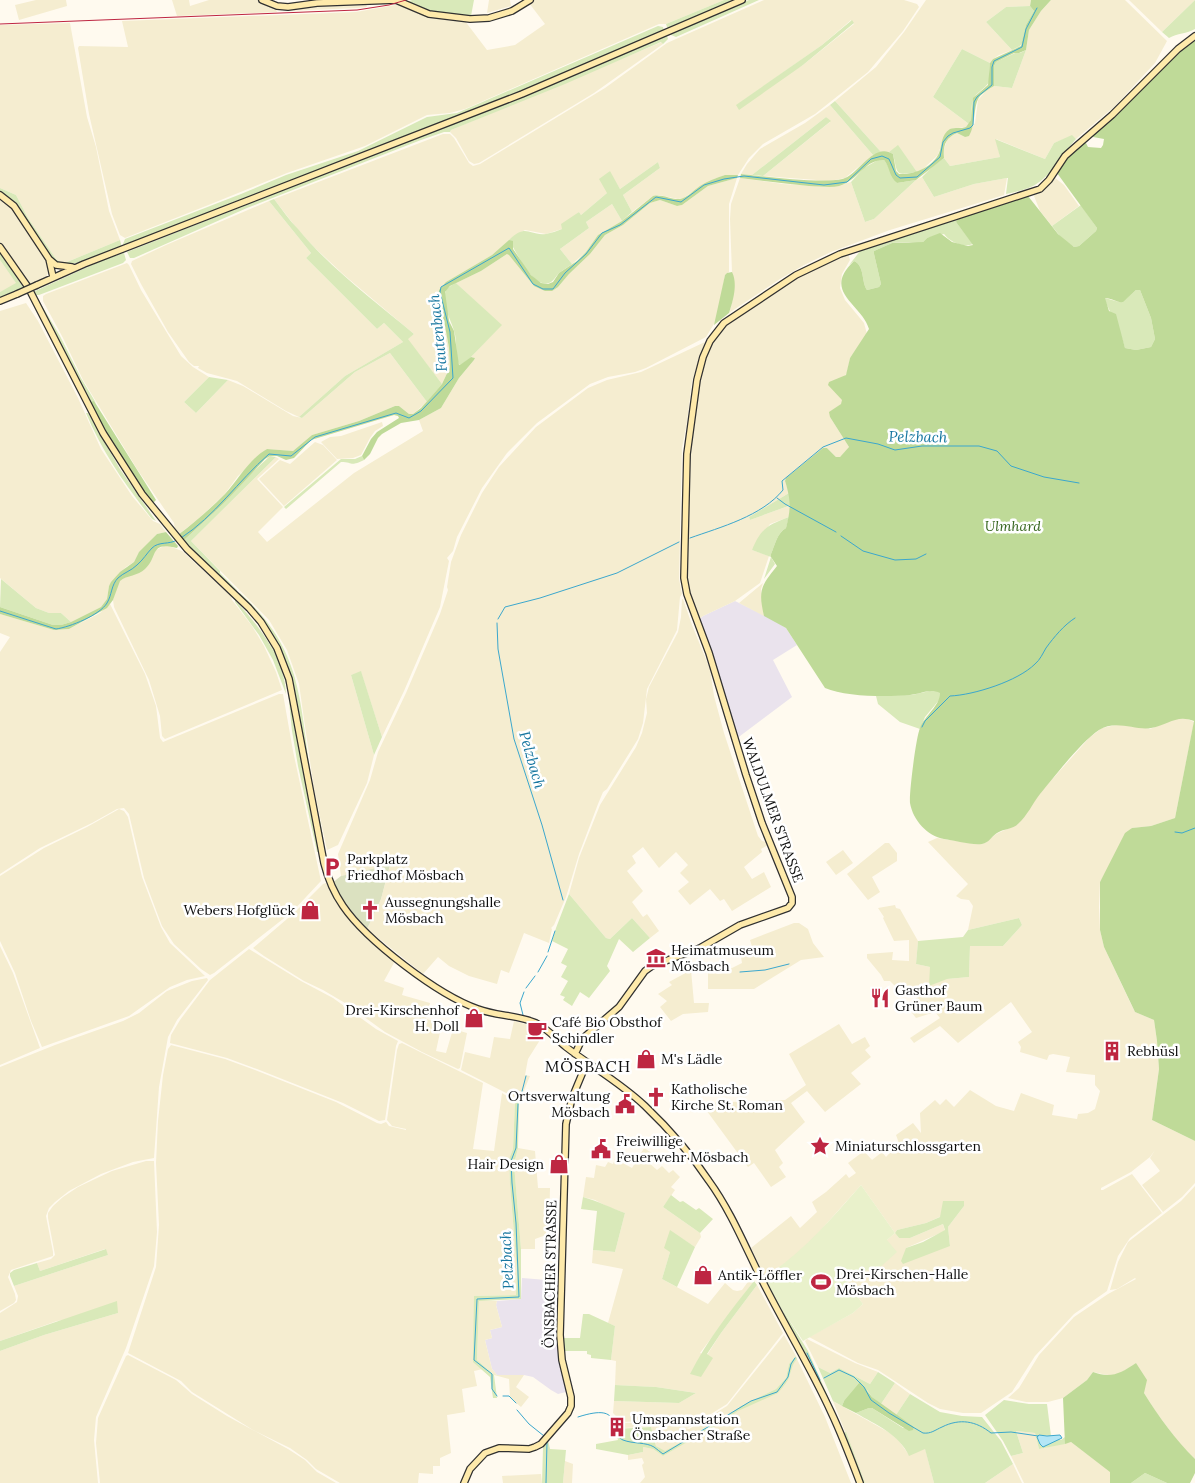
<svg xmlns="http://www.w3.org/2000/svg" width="1195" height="1483" font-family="Lora,serif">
<rect width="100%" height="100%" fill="#fffaef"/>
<path fill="#eae3ed" d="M735,601L774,620L786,628L797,645L773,660L792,697L732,742L716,679L696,622L703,616Z
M522,1278L559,1281L563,1351L570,1391L558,1394L551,1390L533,1377L524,1375H497L492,1369L485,1340L492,1338L490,1330L502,1327L496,1305L497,1301L521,1299Z"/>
<path fill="#f5edd0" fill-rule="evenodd" d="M36,0H66L67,6L19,20L15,5Z
M172,0H189L190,6L209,0H258L275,7L277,12L177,16Z
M489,0H510L511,6L487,13Z
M533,0H724L666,24H659L465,109L450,113L427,115L365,146L287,173L211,204L125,238L120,235L112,214L89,114L78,48L79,46L128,47L122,21L356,12L401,4L428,16L465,21L487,50L515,45L545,24L529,3Z
M764,0H904L917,4L919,7L903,31L868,72L815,114L763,144L749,158L738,175H725L714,179L683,198L678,199L659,195L653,196L632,212L623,195L660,168L658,162L620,189L609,171L607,193L581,215L579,212L562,229L546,234L525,230L514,236L492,255L446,282L439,310L445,326L449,348L450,367L442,384L407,339L414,334L344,275L315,248L298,230L274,199L443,134H450L454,138L469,163L473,166L480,164L605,88L667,43ZM851,20L854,24L803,65L737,105L822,45Z
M926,0H1031L1030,6L1006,7L986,22L1012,50L999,55L993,59L990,63L962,49L933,97L969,124L966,127L951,129L942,142L938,155L923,169L917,172L898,146L889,152H881L835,101L876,67L904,32Z
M1051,0H1125L1167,41L1155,63L1115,106L1076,139L1072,136L1054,143L1045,159L996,139L1000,157L950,166L944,158V149L947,140L950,137L957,133L965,137L975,123L978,100L985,92L994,86L1012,88L1026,50L1029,30L1041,11Z
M1129,0H1195L1162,32Z
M366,4L367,7L357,8L285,11L287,8L305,6Z
M70,23L87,117L96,147L109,211L120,240L67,262H60L56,259L28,218L16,195L0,188V25Z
M662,42L663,44L594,93L479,163L474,164L469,161L456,138L450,132L451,130Z
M830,105L873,155L845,178L830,181L763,176L830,122L826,117L752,175L741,174L747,164L760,149L805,123Z
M922,177L934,197L974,184L1007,178L1004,195L890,230L831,252L804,265L780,279L729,313L733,299L730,219L731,204L740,178L783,184L830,187L851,182L865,222L874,219L916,180Z
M1054,177L1064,185L1079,206L1052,226L1040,211L1034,196V193Z
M737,178L729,204V272L725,275L717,319L706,337L646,368L635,372L608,377L590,384L537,423L507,453L482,488L457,537L453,551L447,558L449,561L440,607L404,691L382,737L361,672L351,675L374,755L367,783L338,845L327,850L314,789L299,684L287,650L269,620L191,541L276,457L279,459L257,479L283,507L258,532L267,542L354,473L423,431L419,420L441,408L459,378L474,360L475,358L471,357L501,325L456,283L481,271L507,254H509L534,286L558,287L569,274L590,254L605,235L623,225L650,203L660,200L677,206L682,205L708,186Z
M0,198L10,205L47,262L49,272L44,279L28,284L0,243Z
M269,201L311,253L306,258L377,329L384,323L403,342L345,376L299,417L286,411L237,381L207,373L198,368L199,366H194L189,362L168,332L141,284L131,264L132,261L166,245Z
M612,204L622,221L598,235L586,252L572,264L560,249L589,228L586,222Z
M848,253L850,260L842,274L840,288L845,300L864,323L867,334L850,358L847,373L844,377L842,403L830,417L849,447L848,449L840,457H836L827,448L785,481L789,493L749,517L750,520L791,505L789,517L770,524L752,550L769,556L760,583L735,601L703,616L698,620L687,585V469L698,385L706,354L712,343L725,325L790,280Z
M0,260L17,284L0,292Z
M127,263L129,265L141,290L181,356L193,367L209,377L184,402L196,413L228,380L243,386L293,416L302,418L355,372L390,353L427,402L413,414H409L399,406H395L359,421L312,435L293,451L267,449L238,476L224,495L198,519L178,535L175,530L174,523L137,469L83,380L63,338L43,301V296L46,294Z
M26,303L38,321L78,398L101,449L132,496L153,521L160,524L166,532L157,534L139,553L134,562L126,567L109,586L107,599L101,607L71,622L61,613H49L36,608L0,578V311Z
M705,342L692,381L687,422L682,448L679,579L682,594L680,597L677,630L647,689L643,723L638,739L607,789L603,792L598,804L579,854L566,897L554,925L551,928L552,929L549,943L524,933L509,973L501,970L497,984L469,976L449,966L438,957L423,974L367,929L381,899L390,866L341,876L338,854L370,780L378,752L406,693L440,614L448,590L447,587L451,562L461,535L482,493L499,467L536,427L588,388L607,380L641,372Z
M382,422L383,426L375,431L370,438L361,455L353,458L337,459L321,442L330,437L341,436Z
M315,442L323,445L337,460L284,506L259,479L280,460L290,464Z
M166,545L182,551L231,596L232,600L252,626L264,646L276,672L282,690L165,739L162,736L160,716L149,680L114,607L113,600L119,581L147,566L156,550Z
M763,583L761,589L764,616L739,603Z
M682,599H683L692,625L710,669L714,696L724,733L758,836L762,841L767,842L768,845L761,849L762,852L744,867L752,879L764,872L771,887L732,911L724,899L720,901L710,889L690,905L678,891L689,882L680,873L688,865L676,852L659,868L643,847L632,856L636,863L627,871L643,891L632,902L643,917L647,914L659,931L650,938L632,918L610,939L606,938L569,894L579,858L600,805L636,747L642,733L647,713L646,699L649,687L678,632L681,617Z
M110,604L145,674L156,706L160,738L163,742L279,694H283L293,751L321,881L292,912L214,973L210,975L201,969L174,944L162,926L144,878L129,814L124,808L117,809L92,823L40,848L0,874V652L10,637L0,633V614L54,630L69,629L100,613Z
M1176,718L1188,719L1194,722L1175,818L1151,826L1132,828L1100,882L1099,907L1100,930L1104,947L1130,1002L1135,1012L1154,1020L1157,1041L1159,1069L1152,1120L1195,1141V1183L1182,1197L1163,1212L1142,1185L1160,1171L1150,1158L1155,1150L1150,1157L1131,1172L1101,1188V1190H1103L1132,1174L1162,1213L1130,1238L1118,1256L1107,1291L1074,1314L1035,1356L1012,1392L981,1413H963L940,1409L928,1403L878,1370L858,1363L809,1337L853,1313L863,1304L847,1283L850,1279L857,1277L870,1268H874L876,1270L887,1240L895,1233L861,1185L811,1241L794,1257L765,1277L751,1248L791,1216L800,1228L817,1212L812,1202L826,1192L846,1174L849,1178L856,1173L848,1163L864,1151L872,1160L882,1152L886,1157L899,1143L896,1135L913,1123L921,1133L920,1113L935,1100L940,1105L946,1099L954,1107L970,1090L996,1106L1014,1111L1021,1093L1054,1105L1052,1115L1077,1119L1078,1114L1088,1113L1095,1109L1100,1091L1095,1085V1075L1066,1072L1070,1057L1053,1054L1049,1055L1047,1060L1020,1052L1021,1047L1018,1042L1032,1032L1011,1002L958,1043L940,1026L914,1043L910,1038L940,1018L935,1012L916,1018L906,1005L917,998L914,992L904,995L890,981H884L881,975L867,958V954L893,952L892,960L909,961V940L894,941L883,918L884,917L878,908L895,905L896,908L900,909L918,941L916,964L930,967L947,979L969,977L970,946H1003L1022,925L1019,918L968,930L973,906L969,900L961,899L956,896L968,884L928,842L937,838L977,844L985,843L996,834L1018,824L1040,793L1089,738L1102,728L1116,725H1130L1150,729ZM964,1206L948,1227L950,1246L906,1248L945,1231L943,1224L910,1238H899L895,1233L897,1230L926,1223Z
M119,809L124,811L128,817L142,877L161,927L170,943L205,976L187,980L170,987L129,1016L42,1047L31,1021L15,973L0,941V876L44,848L87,827Z
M885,843H889L897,853V861L872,877L880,892L868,900L847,874Z
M843,850L853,863L836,875L826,862Z
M326,883L347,917L368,939L395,961L384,981L404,988L402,995L430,1003L426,1019L442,1023L436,1051L446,1053L453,1029L467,1033L460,1068L458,1069L422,1052L385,1032L345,1003L323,990L304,981L264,956L253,948L294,913L323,884Z
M794,923H799L808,929L813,943L824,957L801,960L754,989H708V973L720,974L742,963L741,957L754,953L750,940Z
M0,946L13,973L40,1048L0,1065Z
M249,949L301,981L333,998L376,1029L398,1041L396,1046L385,1120L379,1121L343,1103L257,1069L227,1058L170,1043L171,1035L180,1020L210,980Z
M691,970L694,1003H709L708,1012L683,1014L671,1021L660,1007L667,1001L658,994L672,985L669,982Z
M207,978L208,980L177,1020L168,1037L159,1087L154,1158L133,1162L101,1174L69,1191L55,1202L49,1208L46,1216L53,1252V1256L11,1270L8,1277L15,1294L16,1300L14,1303L0,1311V1067L55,1045L123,1021L139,1013L167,991L192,981Z
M514,1021L536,1027L545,1032L528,1059L525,1075L530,1076L520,1100L461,1070L465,1052L490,1058L494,1037L510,1039Z
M839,1024L852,1044L865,1037L870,1046L865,1050L871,1057L851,1073L861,1084L825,1112L807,1091L791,1103L805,1122L775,1150L783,1163L779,1167L786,1177L771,1187L754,1163L748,1167L701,1103L785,1100L806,1085L789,1054Z
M402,1043L483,1083L473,1149L494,1151L502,1093L515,1101L513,1149L509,1159L510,1184L517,1271L516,1295L474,1296V1361L483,1369L474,1371L477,1386L462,1389L465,1412L447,1415L451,1453L440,1458V1466H433V1474L419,1473L418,1483H340L316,1469L307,1460L290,1448L253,1430L192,1392L181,1381L128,1353L156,1267L159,1225L156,1163L158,1121L163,1075L168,1049L171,1045L225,1059L255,1070L336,1102L377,1123L381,1124L386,1122L389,1126L406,1130V1129L392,1126L387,1120L397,1050L399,1044Z
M518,1148L535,1151L538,1188H550L549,1228H546V1235L535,1239V1249H521L514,1164Z
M644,1148L655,1155L648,1162L657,1170L662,1166L669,1173L673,1170L680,1177L671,1187L675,1190L663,1207L700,1233L701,1237L695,1247L670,1231V1252L662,1279L708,1304L725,1283L733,1290L737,1291L742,1290L750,1279L754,1281L700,1353L713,1358L707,1355L721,1333L757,1285L783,1333L727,1404L690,1427L686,1428L667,1420L622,1422L613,1413L614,1401L679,1403L696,1393L656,1387L615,1385L616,1361L611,1360L615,1326L608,1323L623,1269L592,1263L593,1250L615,1252L625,1213L608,1207L595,1200L583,1197L586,1177L594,1178L596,1165L605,1167L608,1162L613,1164L615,1159L632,1168Z
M146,1161H154L157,1232L154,1266L126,1348L96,1417L94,1440L98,1483H0V1351L44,1335L118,1313L57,1321L0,1341V1313L17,1302L18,1296L14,1286L108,1255L105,1249L40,1271L37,1263L51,1259L55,1255L48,1218V1213L53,1206L63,1197L78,1187L112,1171Z
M1195,1186V1459L1180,1444L1156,1412L1144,1393L1136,1363L1121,1373L1112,1376L1093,1372L1087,1380L1063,1398L1048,1402H1026L1008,1398L1019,1388L1039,1355L1074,1317L1108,1294L1136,1279L1135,1278L1117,1289L1110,1290L1118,1262L1128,1242L1181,1201Z
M479,1300L497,1301L496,1305L502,1327L490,1330L492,1338L485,1340L492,1369L497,1375H524L516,1387L529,1397L521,1407L510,1398L509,1379L494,1375L477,1360Z
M784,1335L796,1356L789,1364L786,1378L776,1389L741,1406L693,1437L665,1452L656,1446L651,1427L620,1428V1423L667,1422L689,1429L727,1406Z
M807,1339L855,1363L878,1372L870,1384L839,1368L830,1373L818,1367L805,1341Z
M128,1355L176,1380L192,1394L227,1416L288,1449L305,1460L317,1472L336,1483H100L96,1443L98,1418L126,1356Z
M797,1359L825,1417L851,1483H640L645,1477L642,1465L644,1463L642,1458L628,1460V1455L643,1452V1447L653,1449L663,1456L687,1442L738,1411L782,1387L790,1375L792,1364Z
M895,1383L910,1394L896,1415L881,1404Z
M833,1401L890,1433L899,1441L909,1455L925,1448L934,1483H865Z
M1016,1431L1035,1433L1039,1449L1071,1442L1111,1472L1110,1483H1024L1011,1456L1023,1453Z
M565,1461L573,1464L572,1483H563Z
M1013,1464L1022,1483H985Z
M541,1474L542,1483H503L502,1476Z"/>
<path fill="#d9e9b9" d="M412,0H474L471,16L427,12L407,2Z
M724,0H735L669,29L667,27L666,24Z
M749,0H759L676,37L671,35V33Z
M1195,0V29C1187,34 1177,33 1169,38L1162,32Z
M1030,6L1034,11L1026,25L1022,43L1020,46L1012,50L986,22L1006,7Z
M852,20L854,23L803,65L739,110L736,105L822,45Z
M658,26L663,27L664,30L516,93L124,246L123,244L125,239L241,194L286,175L358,151L427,117L457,113Z
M664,36H667L668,39L663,44L661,42L565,84L451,130L450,132H444L421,140L298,188L247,208L134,258H130L127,252L516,98Z
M962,49L990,63L989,82C985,89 976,92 973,100C970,108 974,117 969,124L933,97Z
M1026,50L1012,88L994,86V66L996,62L1015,53H1020Z
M835,101L881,152L873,155L830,105Z
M826,117L831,121L763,176L752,175Z
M1072,135L1076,139C1062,154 1052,176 1033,186C1025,190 1015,192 1006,194L1008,178H1007L974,184L934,197L922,177L933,166L944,158L950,166L1000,157L995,139L1045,159L1054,143Z
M898,145L917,172C894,176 898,174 893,154L889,152Z
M878,160H884C890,167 891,175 897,183L916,180L874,219L865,222L851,182L864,168Z
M658,162L660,168L623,195L632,212L622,221L612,204L586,222L589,228L560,249L572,264C568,267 563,270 559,273C556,276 554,280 551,282C534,292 516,251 509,240C527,223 528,236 546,234C551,233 557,231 562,229L561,224L579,212L581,215L607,193L599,179L610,171L620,189Z
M0,188L16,195L28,218L56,259L60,262H67L120,240L122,247C111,251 69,268 60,265C52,262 46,250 43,243L14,202L0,192Z
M274,199C282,209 289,220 298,229C331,269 375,301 414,334L408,339L442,384L427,402L390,353L355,372L302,418L299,417L345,376L403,342L384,323L377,329L306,258L311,253L269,201Z
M1081,205L1097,228L1096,231L1079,246L1074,247L1063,240L1052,226Z
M958,216L956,222L973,244C963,248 950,242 944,234L927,238L923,242L919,243L909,242L892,243L874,251V254L881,284L879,287L867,290C861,281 865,266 854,261L849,265L861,250Z
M0,253L23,287L0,299V292L16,283L0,260Z
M124,253L126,260L123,263L39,295H36L33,292L103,260Z
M456,283L502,325L471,357L460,366C454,356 458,342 454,331C452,322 441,303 445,293C446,288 452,285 456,283Z
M1136,290H1140L1151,318L1155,339L1151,347L1136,350L1125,348L1120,332L1105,301V298L1119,302L1127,298Z
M38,299L60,336L81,378L96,403L94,401L91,405Z
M209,377L228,380L196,413L184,402Z
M86,413H88L120,469L156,521L152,519C126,486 102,452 86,413Z
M270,456L276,457L191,541L220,571V573L237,590L236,592L183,541L223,504L245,479Z
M362,456L364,460C350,467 353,462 341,462L286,509L284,507L341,459H355Z
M789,493L791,505L750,520L749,517Z
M789,517L786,528C777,533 775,545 771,554V557L775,564L764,579L771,557L752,550C761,528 768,525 789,517Z
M1,579L36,608L49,613H61L71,622L61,625H53L0,607Z
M240,593C303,650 299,699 311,776C314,799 324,829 324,851L285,661L238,594Z
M237,599L262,627L274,648L287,679L319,852H317L298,766L292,731L288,692L282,667L262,629Z
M235,600C258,625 285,658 286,694L273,660L259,635L235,602Z
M361,671L382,737L374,755L351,675Z
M934,690L940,692V699L925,717L920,729L900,722L878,704L876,696L912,695Z
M569,894L606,938L610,939L632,918L650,938L633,952L619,939L607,966L610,971L589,998L580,992L572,1006L563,1000L565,997L560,995L568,981L561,977L567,966L561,963L568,949L552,941L556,928Z
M1019,918L1022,925L1003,946H970L969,977L947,979L929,986L930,967L916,964L918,941L963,937L968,930Z
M515,1101L519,1103L518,1148L514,1164L521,1249V1299L479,1301L477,1360L494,1375L497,1398H493L490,1377L473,1362L474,1296L516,1295L517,1271L510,1184L509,1159L513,1149Z
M671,1195L680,1202L683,1201L696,1210L699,1208L713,1219L700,1233L663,1207Z
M583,1197C598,1201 611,1208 625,1213L615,1252L593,1250L597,1211L581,1209Z
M943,1201H964V1206L948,1227L950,1246L903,1264L901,1261L906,1248L923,1242L945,1230L943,1224L910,1238H899L895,1233L897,1230L926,1223L940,1217Z
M670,1230L695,1247L677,1287L662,1279L670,1252L664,1248Z
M106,1249L108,1255L14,1286L10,1276V1273L14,1270L37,1263L40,1271Z
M754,1281L757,1285L721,1333L707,1354L713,1358L701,1377L690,1374C707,1340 731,1310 754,1281Z
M117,1301L118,1313L44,1335L0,1351V1341Z
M784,1312L808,1351L844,1433L846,1432L865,1483H862L819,1384L783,1313Z
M583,1314H589L615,1326L611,1360L591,1358V1355L587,1354V1351H563V1338H580Z
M796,1356L797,1359C790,1366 792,1375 786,1383C784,1386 781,1389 778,1393L738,1411L717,1425L663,1456L653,1449L643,1447V1452L628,1455L596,1449V1444L618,1440L615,1429L651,1427L656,1446L665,1451L715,1424L741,1406L776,1389L786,1378L789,1364Z
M818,1367L830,1373L839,1368L870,1384L878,1372L895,1383L881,1404L872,1397L867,1390L844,1401L842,1406L833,1401Z
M615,1385L656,1387L696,1393L679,1403L614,1401Z
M910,1394L940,1412L962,1416L982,1417L1001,1441L1013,1464L985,1483H934L925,1449L909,1456C899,1434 876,1425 856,1413L869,1408H872L903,1428L914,1427L896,1415Z
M1004,1400L1029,1404H1047L1051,1436L1039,1435L1061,1440L1065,1437V1444L1039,1449L1035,1433L1016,1431L1023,1453L1011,1456L1003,1441L985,1415Z
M548,1440L550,1449L566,1450L563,1483H542L543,1448Z
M1145,1473L1167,1483H1131Z"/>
<path fill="#bfda98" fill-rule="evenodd" d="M1031,0H1051L1041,11L1029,30L1026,50L1019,53H1014L996,62L994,66V86C989,89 984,92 980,96C973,104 976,125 969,136L965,137L957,133C945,138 943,146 944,158L916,180L897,183C889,177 890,167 884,160C865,159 859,180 839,186C830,188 819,186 809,186C786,184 763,181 740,178L741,174C761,176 829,185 845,178C860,172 874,142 893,154L896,171L899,174C914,175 933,167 939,153C942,146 941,134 950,129C955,127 961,129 966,127L971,120L973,98L988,85L990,63L993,59L1021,46L1026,25L1034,11L1030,6Z
M1195,39V1141L1152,1120L1159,1069L1157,1041L1154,1020L1135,1012L1104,947L1100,930V882L1125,833L1132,828L1151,826L1175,818L1194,721C1176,714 1169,725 1151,728C1136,731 1116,719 1099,730C1081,742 1055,776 1040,794C1033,803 1027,816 1018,824C1013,829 1003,829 997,833C993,835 990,841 985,843C977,847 954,840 944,839C927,836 913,820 910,803C909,793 916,737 920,728C925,715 940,706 940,693C930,688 921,694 910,695C888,697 845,697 825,688L786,628L764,616C758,590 761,586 777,566L771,557V554C775,545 777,533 786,528C791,509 791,500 785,481L786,478L823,448H827L836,457H840L849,447L830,417L829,412L841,404L842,400L828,385L829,382L846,375L850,358L869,329C862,304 821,292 854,261C865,266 861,281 867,290L879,287L881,284L874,254V251L892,243L923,242L927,238L940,233L952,242L968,246L973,245L956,222L958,216L1028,196L1058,234L1074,247L1079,246L1096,231L1097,228L1057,173L1066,159L1085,141L1088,147L1101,148L1103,145L1104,139L1093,137L1094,133L1130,101L1183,47ZM1136,290H1140L1151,318L1155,339L1151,347L1136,350L1125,348L1116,314L1109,311L1105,298C1112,298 1117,303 1123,302Z
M725,175H738L737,178L708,186L682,205L677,206L660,200L650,203L623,225L605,235L590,254L569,274L558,287L552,291H545L534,286L509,255L507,254L481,271L450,286L445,292L449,321L454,331L459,365H460L471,357L475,358L474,360L459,378L441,408L419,420L401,423L382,434L378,438L370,454L364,460L362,456L371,439L377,432L399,418L398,416L394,415L311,440L294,458L286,460L277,456H270L265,459L223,504L183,541L178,535C195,522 210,509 225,494C239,479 249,459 267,449L293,451L312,435L359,421L395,406H399L409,414H413L421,408L430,398L442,384L450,367L449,348L445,326L439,310V290L446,282L492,255L509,240L513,241V249L531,275L541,283L548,284L553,282L559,273L577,261L586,252L598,235L622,221L653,196C663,194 671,200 680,199C687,198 694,190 700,186C708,181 716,178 725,175Z
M732,272C738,284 733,301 729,313L714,325L725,275L727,273Z
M94,401L156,500L152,504L109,439L91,405V402Z
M166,532L178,546L177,548C149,541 159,556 145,569C138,576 127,575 120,581L113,600L107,608L69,629L54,630L0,614V607L53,625H61L71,622L101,607L107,599L109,586L111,582L120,572L134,562L139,552L157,534Z
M1136,1363L1147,1380L1144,1393C1159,1417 1175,1439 1195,1459V1473L1190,1483H1167L1145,1473L1131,1483H1110V1472L1071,1442L1065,1444L1063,1398L1087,1380L1093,1372C1111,1379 1121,1373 1136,1363Z
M860,1382L872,1397L914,1427L913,1430L909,1431L872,1408H869L856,1413L842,1406L844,1401Z"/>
<path fill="#dbe1c0" d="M390,865L381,899L367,929L348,908L332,883L341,876Z"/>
<path fill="#e9f1cb" d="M861,1185L895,1233L887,1240L897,1252L876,1271L874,1268C869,1268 850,1278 847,1283L863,1304L853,1313L803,1341L784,1312L783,1313L763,1278C802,1254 831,1219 861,1185Z"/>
<path fill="#b4e6f6" stroke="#3ba7cd" d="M1039,1435L1047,1436L1060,1435L1062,1438L1043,1447L1040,1444L1037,1437Z"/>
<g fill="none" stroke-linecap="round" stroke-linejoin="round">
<path stroke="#3ba7cd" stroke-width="1" d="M777,498L785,504L836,532
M841,536L863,551L895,560L916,559L926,554
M181,538C215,516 238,481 269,454L291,456L315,437L396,413L409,418L421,411L453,378L450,332L440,292L441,287L509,248L533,284L543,289H553L565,273L586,254L602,233L620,225L656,197L681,202L704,185L724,179L744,176L824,185L847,182L871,159L882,156L889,159L896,175L900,178L917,177L940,157L943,142L948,136L953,133L970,128L973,125L974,102L977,97L992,85V67L994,61L1022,47L1026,29L1037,8
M690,538C721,527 762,516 783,490L782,481L823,447L846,438L878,444L895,450L922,446H979L997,451L1011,466L1044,477L1079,483
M0,611L56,629C70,627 100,615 107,603C112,595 111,585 118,578C123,573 131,571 137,565C143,560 147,553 152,548C159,541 169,545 177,540
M498,619L505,607L540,598L617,573L679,542
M497,623L498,649L514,739L542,825L563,900
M922,727L925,721L950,696C974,695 1018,681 1035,664C1040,660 1043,653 1046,648C1054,637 1064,625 1075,618
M1175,832L1182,833L1195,828
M548,952L555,931
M538,972L547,956
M740,972L765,970L789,964
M526,988L535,976
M524,992L520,1003L523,1015L524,1016
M520,1099L526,1076
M807,1353L820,1380
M824,1378L839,1370L854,1377L864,1387L871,1400L889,1413L923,1433C931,1434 935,1430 942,1427C960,1418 976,1421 991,1433L1011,1432L1038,1436
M497,1396L492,1389V1374L474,1360L477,1299L519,1297L516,1223L512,1183L511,1161L516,1148L518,1104
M503,1396H509L516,1403
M517,1410L529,1424L544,1436
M578,1417C627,1401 606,1433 623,1440C633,1444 646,1442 654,1447C657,1449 660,1452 663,1454L751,1401L777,1392L788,1377L791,1364L795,1358
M546,1483L547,1442"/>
<defs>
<path id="secondary" d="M262,0L277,6L288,7L317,3L396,0L429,14L470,19L489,18L512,11L530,0
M0,195L14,206L49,259L53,277
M0,247L28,287L103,433L142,494L187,549L249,608L261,622L277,648L289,679L324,863C328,879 334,893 343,906C367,941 438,995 478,1009C496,1016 518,1015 536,1023C548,1029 556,1039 566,1047C592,1067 621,1083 645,1106C668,1128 691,1154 709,1181C733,1214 748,1254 767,1290C788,1331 812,1370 831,1412C842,1435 851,1459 860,1483
M49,259L56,265L72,267
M37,285L84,264L522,94L742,0
M0,301L17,294
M575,1054L582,1039L619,1007L645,971L652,966L700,948L740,925L788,908L792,903V897L762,823L746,775L709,653L687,594L684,578L687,454L697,380L703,357L710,341L724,323L796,275L840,254L1040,189L1049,180L1065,156L1074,148L1112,115L1178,49L1195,36
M464,1483L470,1469L485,1453L499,1448L529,1449L535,1447L541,1444L568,1413L571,1406V1397L562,1360L560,1335L566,1124L572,1098L587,1062"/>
</defs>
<use href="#secondary" stroke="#303030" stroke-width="8"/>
<use href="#secondary" stroke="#feeaab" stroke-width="5.5"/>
<path stroke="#be2642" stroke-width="1" d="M0,24L357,10L389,5L406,0"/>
<defs>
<path id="secondary-bridge" d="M17,294L37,285"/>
</defs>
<use href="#secondary-bridge" stroke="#303030" stroke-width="8" stroke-linecap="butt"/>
<use href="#secondary-bridge" stroke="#feeaab" stroke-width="5.5"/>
</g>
<defs>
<symbol id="parking-bare" viewBox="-9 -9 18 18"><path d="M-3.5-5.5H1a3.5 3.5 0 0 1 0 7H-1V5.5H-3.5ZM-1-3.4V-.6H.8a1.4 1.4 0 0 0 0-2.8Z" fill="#be2642" stroke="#fff" stroke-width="2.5" paint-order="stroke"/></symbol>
<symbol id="shop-bare" viewBox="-9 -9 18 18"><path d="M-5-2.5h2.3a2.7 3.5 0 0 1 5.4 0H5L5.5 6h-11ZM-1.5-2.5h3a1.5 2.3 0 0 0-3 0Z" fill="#be2642" stroke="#fff" stroke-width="2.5" paint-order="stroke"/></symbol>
<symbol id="church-bare" viewBox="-9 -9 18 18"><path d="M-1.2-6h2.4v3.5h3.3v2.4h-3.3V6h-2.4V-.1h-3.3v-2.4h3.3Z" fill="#be2642" stroke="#fff" stroke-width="2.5" paint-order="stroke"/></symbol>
<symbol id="museum-bare" viewBox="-9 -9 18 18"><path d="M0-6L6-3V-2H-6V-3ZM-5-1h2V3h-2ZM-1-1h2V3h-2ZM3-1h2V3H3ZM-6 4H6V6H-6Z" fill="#be2642" stroke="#fff" stroke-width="2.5" paint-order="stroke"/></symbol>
<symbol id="restaurant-bare" viewBox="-9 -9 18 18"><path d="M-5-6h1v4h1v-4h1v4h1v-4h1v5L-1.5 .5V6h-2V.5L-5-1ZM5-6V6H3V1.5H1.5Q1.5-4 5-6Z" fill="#be2642" stroke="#fff" stroke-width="2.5" paint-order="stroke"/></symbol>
<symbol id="cafe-bare" viewBox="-9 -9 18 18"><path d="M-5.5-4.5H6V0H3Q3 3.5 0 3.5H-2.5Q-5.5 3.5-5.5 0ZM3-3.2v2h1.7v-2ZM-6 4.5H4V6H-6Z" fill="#be2642" stroke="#fff" stroke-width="2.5" paint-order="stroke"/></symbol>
<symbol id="building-bare" viewBox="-9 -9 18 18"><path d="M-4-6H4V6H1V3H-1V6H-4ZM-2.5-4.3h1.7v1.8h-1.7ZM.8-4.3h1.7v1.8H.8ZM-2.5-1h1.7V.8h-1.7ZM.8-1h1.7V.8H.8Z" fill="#be2642" stroke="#fff" stroke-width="2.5" paint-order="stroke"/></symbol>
<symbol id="civic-bare" viewBox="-9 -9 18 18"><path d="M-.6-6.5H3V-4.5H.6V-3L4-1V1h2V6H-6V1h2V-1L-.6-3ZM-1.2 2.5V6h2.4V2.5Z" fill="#be2642" stroke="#fff" stroke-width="2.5" paint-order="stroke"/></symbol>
<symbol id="sight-bare" viewBox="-9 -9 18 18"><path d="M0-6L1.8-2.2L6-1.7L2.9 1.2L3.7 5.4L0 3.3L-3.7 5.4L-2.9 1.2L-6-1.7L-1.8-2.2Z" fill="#be2642" stroke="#fff" stroke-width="2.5" paint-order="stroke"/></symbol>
<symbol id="stadium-bare" viewBox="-9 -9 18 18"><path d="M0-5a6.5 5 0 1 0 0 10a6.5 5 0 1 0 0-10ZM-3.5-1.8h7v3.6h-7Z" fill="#be2642" stroke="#fff" stroke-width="2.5" paint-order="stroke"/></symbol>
</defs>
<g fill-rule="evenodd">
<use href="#parking-bare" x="318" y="853" width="28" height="28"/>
<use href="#shop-bare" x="296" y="896" width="28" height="28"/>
<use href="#church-bare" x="356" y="896" width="28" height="28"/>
<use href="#museum-bare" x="642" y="944" width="28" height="28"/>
<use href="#restaurant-bare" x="866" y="984" width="28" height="28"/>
<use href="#shop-bare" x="460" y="1004" width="28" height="28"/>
<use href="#cafe-bare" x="523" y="1016" width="28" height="28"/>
<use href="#building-bare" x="1098" y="1037" width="28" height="28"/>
<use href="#shop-bare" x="632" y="1045" width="28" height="28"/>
<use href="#church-bare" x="642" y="1083" width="28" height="28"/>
<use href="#civic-bare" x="611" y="1090" width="28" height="28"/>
<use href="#sight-bare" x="806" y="1132" width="28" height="28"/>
<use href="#civic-bare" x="587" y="1135" width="28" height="28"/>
<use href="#shop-bare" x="545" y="1150" width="28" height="28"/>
<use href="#shop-bare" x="689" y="1261" width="28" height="28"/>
<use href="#stadium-bare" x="807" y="1268" width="28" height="28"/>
<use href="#building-bare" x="603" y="1413" width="28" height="28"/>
</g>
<g text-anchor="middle" stroke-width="5" stroke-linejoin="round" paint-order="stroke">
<g font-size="14" font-style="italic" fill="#37661e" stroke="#fff">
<text x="1013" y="531">Ulmhard</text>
</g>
<g font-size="14" fill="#0e0e0e" stroke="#fff">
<text transform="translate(773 810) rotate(70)" y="5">WALDULMER STRASSE</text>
<text transform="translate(550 1274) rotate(-89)" y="5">ÖNSBACHER STRASSE</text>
</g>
<g font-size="14" fill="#0e0e0e" stroke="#fff" text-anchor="start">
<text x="347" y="864">Parkplatz<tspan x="347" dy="16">Friedhof Mösbach</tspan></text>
<text x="385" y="907">Aussegnungshalle<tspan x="385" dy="16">Mösbach</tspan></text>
<text x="295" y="915" text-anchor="end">Webers Hofglück</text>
<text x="671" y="955">Heimatmuseum<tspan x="671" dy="16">Mösbach</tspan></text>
<text x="895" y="995">Gasthof<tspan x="895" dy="16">Grüner Baum</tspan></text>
<text x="459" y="1015" text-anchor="end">Drei-Kirschenhof<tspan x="459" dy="16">H. Doll</tspan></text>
<text x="552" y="1027">Café Bio Obsthof<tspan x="552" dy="16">Schindler</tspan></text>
<text x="1127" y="1056">Rebhüsl</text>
<text x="661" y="1064">M's Lädle</text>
<text x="671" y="1094">Katholische<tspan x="671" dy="16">Kirche St. Roman</tspan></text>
<text x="610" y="1101" text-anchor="end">Ortsverwaltung<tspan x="610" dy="16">Mösbach</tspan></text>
<text x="616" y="1146">Freiwillige<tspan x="616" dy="16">Feuerwehr Mösbach</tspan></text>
<text x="835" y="1151">Miniaturschlossgarten</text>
<text x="544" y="1169" text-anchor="end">Hair Design</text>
<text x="836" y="1279">Drei-Kirschen-Halle<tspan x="836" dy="16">Mösbach</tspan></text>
<text x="718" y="1280">Antik-Löffler</text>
<text x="632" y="1424">Umspannstation<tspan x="632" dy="16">Önsbacher Straße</tspan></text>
</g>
<g font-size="15" font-style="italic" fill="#1777a0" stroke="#fff">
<text transform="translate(438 333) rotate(-96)" y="5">Fautenbach</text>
<text transform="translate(918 437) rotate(1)" y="5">Pelzbach</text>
<text transform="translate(532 760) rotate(74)" y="5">Pelzbach</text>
<text transform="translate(507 1260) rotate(-93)" y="5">Pelzbach</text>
</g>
<g font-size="16" letter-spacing="1" fill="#0e0e0e" stroke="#fff">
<text x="588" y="1072">MÖSBACH</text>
</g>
</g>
</svg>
